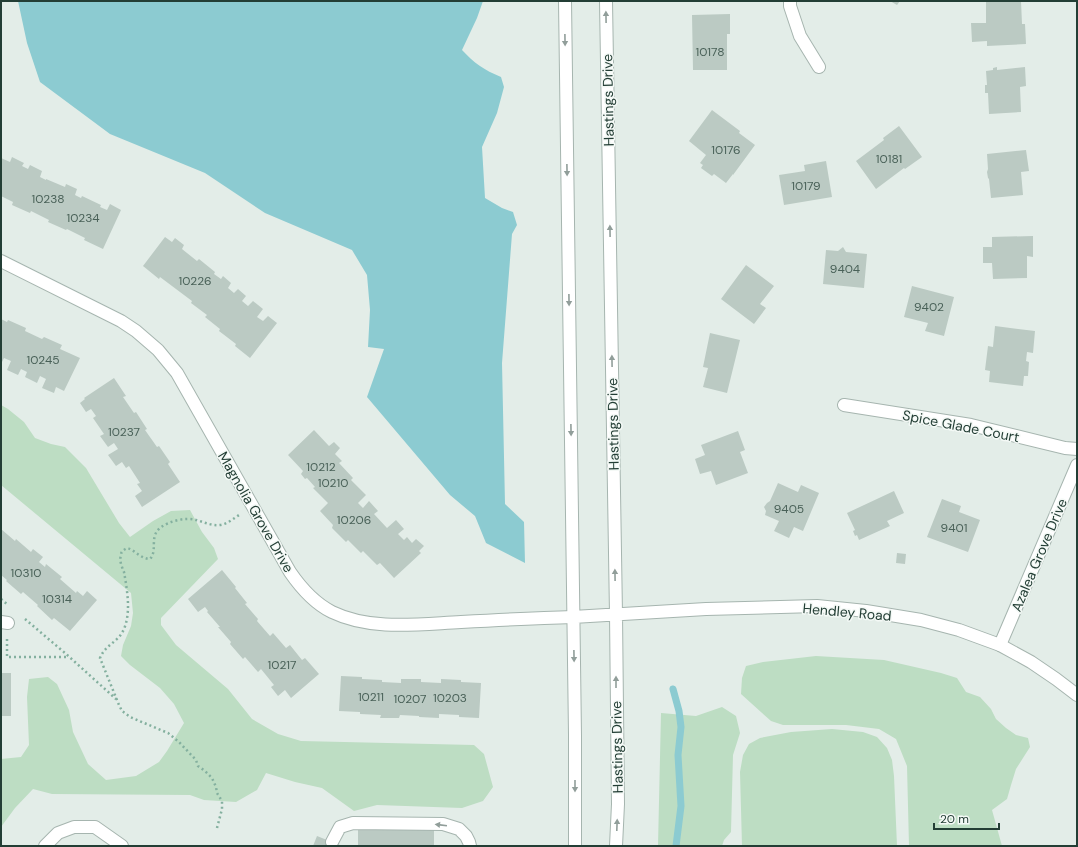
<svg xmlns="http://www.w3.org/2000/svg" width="1078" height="847" font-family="'DM Sans',sans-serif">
<rect width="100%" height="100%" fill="#e3ede8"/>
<path fill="#bdddc3" d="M1,405L8,409L24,422L35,438L51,444L65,447L86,468L119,523L130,537L153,521L171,511L190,510L202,532L214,548L218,559L161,618V625L176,645L228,689L252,719L278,734L301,741L474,745L484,754L493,787L483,801L462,808L377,805L354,811L322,788L295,782L266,773L257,790L236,802L204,800L190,795L52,794L33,789L15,808L1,827V759L21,757L29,745L27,697L29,679L48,677L57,684L69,710L73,732L88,764L106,780L136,776L159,762L167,751L184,723L174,704L160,688L130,665L121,656L123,645L131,626L133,613L131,593L1,485Z
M816,656L884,660L941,673L957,678L966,692L980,697L991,709L996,719L1006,728L1016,735L1028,738L1030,747L1016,769L1011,785L1007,799L992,810L1002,846H909L907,766L896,739L879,729L846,725H783L771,721L741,694L742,678L746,666L763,662Z
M722,707L736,716L740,733L733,755L731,832L724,840L722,846H658L661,713L696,716Z
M832,729L863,732L877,737L887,748L892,760L894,776L897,846H742L740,772L743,755L749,744L760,738L791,732Z"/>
<path fill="#8ccbd1" d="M18,1H483L477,18L462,50C474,63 484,70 501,77L504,87L497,113L482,147L485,198L502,208L513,212L517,225L512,234L502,363L505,504L524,522L525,563L486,543L475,516L450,495L367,397L384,349L368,347L370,310L367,275L352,250L265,213L205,173L110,134L40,82L27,43Z"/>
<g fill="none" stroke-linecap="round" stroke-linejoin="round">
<path stroke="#8ccbd1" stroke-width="7" d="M673,689L679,711L681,727L678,755L681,806L676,846"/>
</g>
<path fill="#bbcac3" d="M890,1H900L897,5Z
M986,1H1021L1022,24H1025L1026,44L987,46V41L972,42L971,23H986Z
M730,14V34H727V70H693L692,15Z
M997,67V70L1025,67L1026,86L1020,87L1021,112L989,114L988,93H985V85H987L986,71L993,70V68Z
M712,110L740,131L739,133L755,145L733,175V174L726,183L714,174L712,176L701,168L703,165L700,163L706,155L689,141Z
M899,126L922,157L905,169L904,168L876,189L856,161L884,140L883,138Z
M1026,150L1029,171L1021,172L1023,195L991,198L989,179L988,178L987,172L988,169L987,154Z
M12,157L24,163L22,166L28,169L30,165L42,171L40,177L46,180V179L65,187L66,184L77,189L75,195L81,198L82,196L101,205L100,207L107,210L110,204L121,210L103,249L84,240L85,238L67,229L66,230L48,222L49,220L31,211L30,213L12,205L13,202L1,196V158L10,162Z
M826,161L832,197L784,205L779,175L805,171L804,165Z
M1033,236V257L1027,256V278L993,279L992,263H983V247H992V237Z
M165,237L172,242L175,238L184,245L182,249L197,261L199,259L215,272L214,274L221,279L223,276L231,283L228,288L234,293L238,289L246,296L242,301L248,306L253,301L263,309L257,317L263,321L268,316L277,323L250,358L235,346L236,344L219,331L220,329L205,317L207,315L191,303L192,301L160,277L159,279L143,266Z
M843,247L846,252L867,254L864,288L823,284L826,250L838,251Z
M746,265L774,286L760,304L766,308L754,324L721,299Z
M912,286L954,297L944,336L925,331L928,323L904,317Z
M1,319L7,322L8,320L26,328L25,331L42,339L44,337L62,345L60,349L80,358L64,391L56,387L54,393L42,388L46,379L40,376L37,383L25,377L27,372L21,369L18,375L7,370L11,361L4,358L1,364Z
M995,326L1035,331L1033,353L1027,352L1026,361L1029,362L1028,376H1024L1023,386L989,382L990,371L985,370L988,346L993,347Z
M710,333L740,340L727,393L703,387L708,368L703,367Z
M114,378L126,396L123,397L134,413L136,412L147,429L145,430L157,447L159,446L170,462L168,464L180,482L142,507L135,496L142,491L137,484L140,483L129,466L126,468L122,462L116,466L108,455L118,449L114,443L108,447L100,436L104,434L93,418L96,416L91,409L86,412L80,403L85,399L84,398Z
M314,430L329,446L334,442L340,448L335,454L342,461L339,463L353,478L351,480L366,495L358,503L363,508L369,501L378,511L374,514L387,528L396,520L404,529L398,534L404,540L407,537L412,543L416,539L424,546L419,551L421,553L394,578L380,563L377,565L363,551L361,553L348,540L346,542L332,528L333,525L320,511L328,503L313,488L315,487L307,478L305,479L301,474L303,471L288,455Z
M738,431L745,450L740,452L748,473L716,485L711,471L700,474L695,459L705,455L701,445Z
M778,483L798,492L801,485L819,493L803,531L794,527L789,538L774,531L779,521L765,515L766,511L764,507L767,503L770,501Z
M894,491L904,513L887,521L890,526L859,540L857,535L855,536L853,531L855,530L847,513Z
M942,499L961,506L959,512L980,520L968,552L927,537Z
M1,529L15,541L16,539L31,552L33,549L43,557L39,562L45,567L46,564L62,577L60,579L76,593L77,591L83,596L87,591L97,600L70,631L54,618L52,620L37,606L38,605L23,592L21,594L6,581L7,580L1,575Z
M897,553L906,554L905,564L896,563Z
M222,570L236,587L235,588L247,603L245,604L258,619L257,621L270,636L273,633L286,648L290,645L302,660L305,658L319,674L291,698L285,690L278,696L271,687L274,685L261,669L258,672L245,657L243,659L230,644L231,642L218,627H220L207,612L208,611L205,607L198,612L188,599Z
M1,673H11V716H1Z
M341,676L362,677V679L382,680V682L401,683V679H421V682L441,683V679L461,680V682L481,683L479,718L459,717V715L439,714V718L419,717V716L400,715L399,718H380L381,715L360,714V712L339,711Z
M358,826L434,827V846H358Z
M317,836L342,846H313Z"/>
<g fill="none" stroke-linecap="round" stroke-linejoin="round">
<defs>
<path id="service" d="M332,842L340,827L353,823L443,824L459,829L466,836L469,842L470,846
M45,846L58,833L74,827H95L122,846"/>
<path id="minor" d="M790,1V6L800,36L819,67
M1,261L121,321L136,331L158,350L177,373L290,572C301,588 314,603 332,612C371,631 419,624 461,622C498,620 536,618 573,617
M844,405L971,425L1065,448L1077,449
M1,622L8,623
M1000,645L1077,465"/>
<path id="tertiary" d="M565,1L575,735V846
M606,1L616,614L618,804L616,846
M573,617L706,609L817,606L866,611L921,620L959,630L1000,645L1031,662L1056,679L1077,695"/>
</defs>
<use href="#service" stroke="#a6b5af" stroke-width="14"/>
<use href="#minor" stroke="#a6b5af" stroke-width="14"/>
<use href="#tertiary" stroke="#a6b5af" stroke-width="14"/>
<path stroke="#84b09f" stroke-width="2.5" stroke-dasharray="2 3" stroke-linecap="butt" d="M1,599L8,605
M25,619L65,653L116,699
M7,639V657H69
M217,828L222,809V801L217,793L216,787L212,778L205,771L198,766L196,760L179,742L168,733L130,717L122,711L119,705L100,658C104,648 111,645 118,638C126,630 128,617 128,606C128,595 126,583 124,572C122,567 119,561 121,555C121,551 124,550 127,548C135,550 141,559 150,559C158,550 149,537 160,528C169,521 185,517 196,520C204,522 211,526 220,525C227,524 233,519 239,515"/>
<use href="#service" stroke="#fff" stroke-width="12"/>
<use href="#minor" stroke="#fff" stroke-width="12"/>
<use href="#tertiary" stroke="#fff" stroke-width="12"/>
</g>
<defs><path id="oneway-solid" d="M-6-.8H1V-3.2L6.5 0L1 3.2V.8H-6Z"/></defs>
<g fill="#919e9a">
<use href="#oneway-solid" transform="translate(606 17) rotate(-91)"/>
<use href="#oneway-solid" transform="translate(565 40) rotate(89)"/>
<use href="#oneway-solid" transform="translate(567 170) rotate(89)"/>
<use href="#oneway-solid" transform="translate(610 231) rotate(-91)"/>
<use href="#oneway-solid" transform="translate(569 300) rotate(89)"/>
<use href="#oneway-solid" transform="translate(612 361) rotate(-91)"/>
<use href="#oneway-solid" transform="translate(571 430) rotate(89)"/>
<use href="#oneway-solid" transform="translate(615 575) rotate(-91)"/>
<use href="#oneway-solid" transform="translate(574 656) rotate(89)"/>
<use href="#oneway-solid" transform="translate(616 682) rotate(-90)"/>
<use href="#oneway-solid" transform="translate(575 786) rotate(90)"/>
<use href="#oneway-solid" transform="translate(441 825) rotate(-173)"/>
<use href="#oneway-solid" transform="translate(617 825) rotate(-88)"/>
</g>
<g text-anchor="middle" stroke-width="3" stroke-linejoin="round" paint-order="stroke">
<g font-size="12" fill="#496158">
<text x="710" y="56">10178</text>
<text x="726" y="154">10176</text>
<text x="889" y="163">10181</text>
<text x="806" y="190">10179</text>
<text x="48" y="203">10238</text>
<text x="83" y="222">10234</text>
<text x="845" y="273">9404</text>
<text x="195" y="285">10226</text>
<text x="929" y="311">9402</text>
<text x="43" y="364">10245</text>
<text x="124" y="436">10237</text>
<text x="321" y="471">10212</text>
<text x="333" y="487">10210</text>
<text x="789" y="513">9405</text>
<text x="354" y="524">10206</text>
<text x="954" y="532">9401</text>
<text x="26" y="577">10310</text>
<text x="57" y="603">10314</text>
<text x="282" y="669">10217</text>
<text x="371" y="701">10211</text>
<text x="450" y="702">10203</text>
<text x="410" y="703">10207</text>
</g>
<g font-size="14" fill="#233e35" stroke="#f4f9f6">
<text transform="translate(608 100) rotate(-91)" y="5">Hastings Drive</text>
<text transform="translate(613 424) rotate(-91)" y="5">Hastings Drive</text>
<text transform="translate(961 426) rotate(11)" y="5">Spice Glade Court</text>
<text transform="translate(256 512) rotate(60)" y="5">Magnolia Grove Drive</text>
<text transform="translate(1039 555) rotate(-67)" y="5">Azalea Grove Drive</text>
<text transform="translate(847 612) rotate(5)" y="5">Hendley Road</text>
<text transform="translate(617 747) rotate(-91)" y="5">Hastings Drive</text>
</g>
</g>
<rect width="1078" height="847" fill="none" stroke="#233e35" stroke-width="4"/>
<path d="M934 823v6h65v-6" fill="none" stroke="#233e35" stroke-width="2"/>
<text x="940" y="823" font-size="12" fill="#233e35" stroke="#f4f9f6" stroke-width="3" paint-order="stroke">20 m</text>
</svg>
